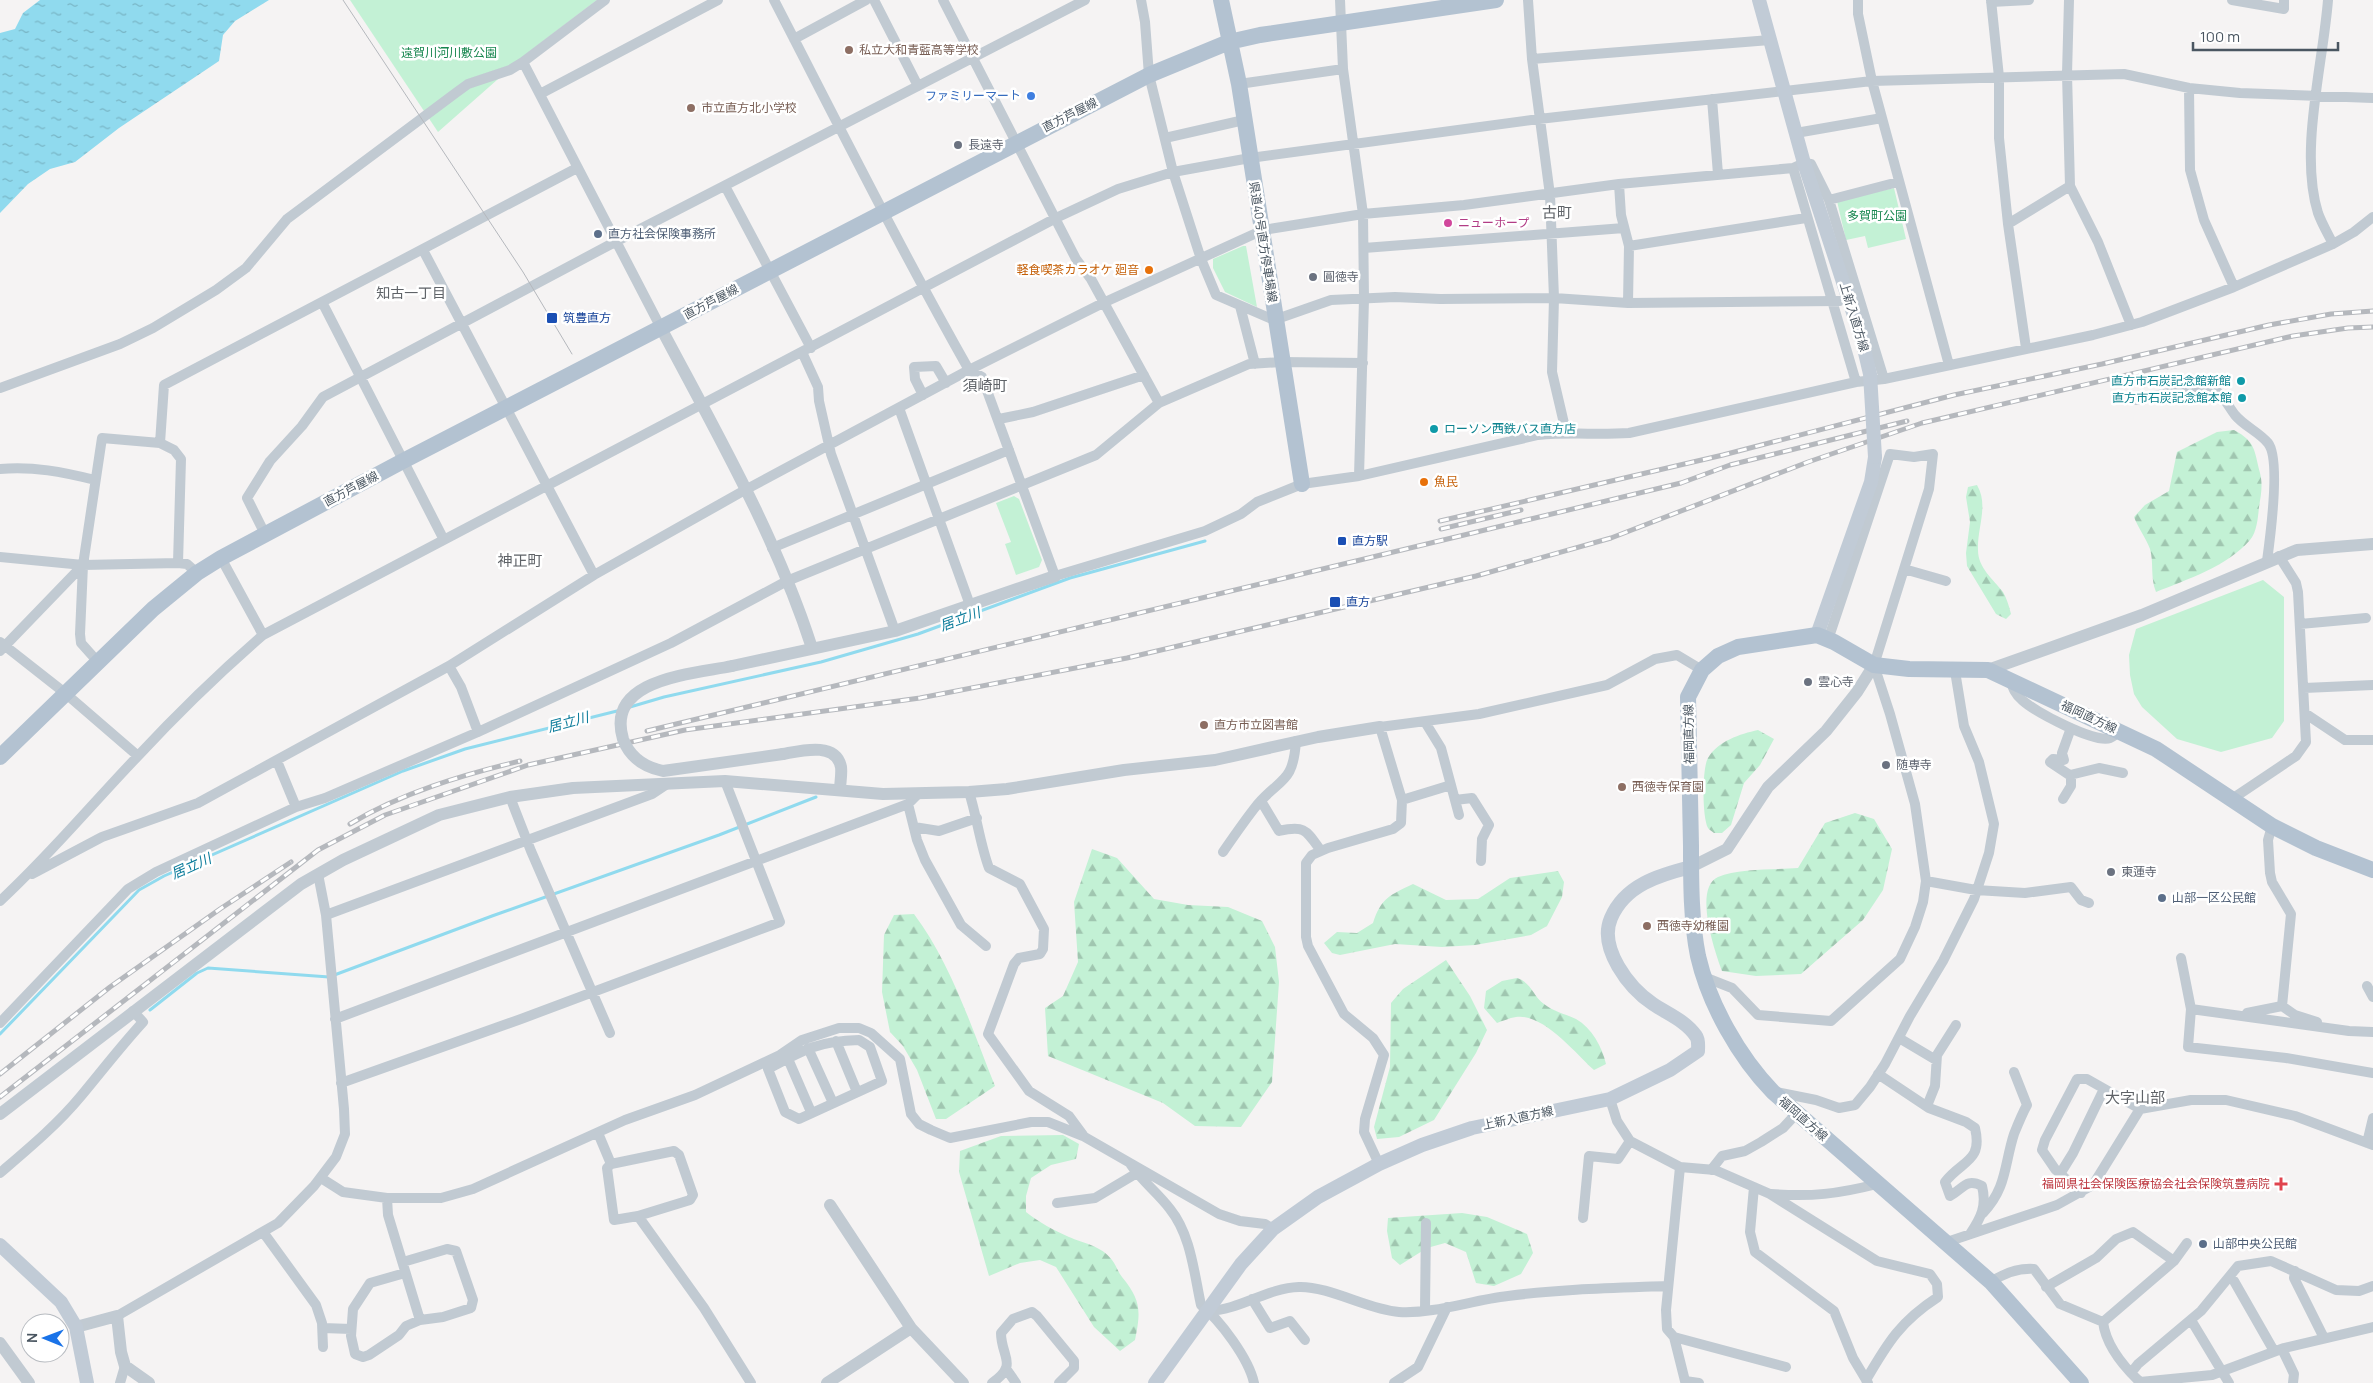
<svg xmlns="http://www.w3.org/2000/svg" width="2373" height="1383" font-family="Manrope,'Noto Sans JP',sans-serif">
<defs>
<pattern id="forest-firs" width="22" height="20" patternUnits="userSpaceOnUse" patternTransform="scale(1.25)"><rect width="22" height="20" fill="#c3f1d5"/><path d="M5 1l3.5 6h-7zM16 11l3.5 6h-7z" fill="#a0c6b0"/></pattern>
<pattern id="water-ripples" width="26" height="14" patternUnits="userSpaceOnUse" patternTransform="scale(1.25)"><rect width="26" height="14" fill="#90daee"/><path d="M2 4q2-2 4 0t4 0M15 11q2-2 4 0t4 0" fill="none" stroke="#78b4c4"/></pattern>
</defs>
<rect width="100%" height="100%" fill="#f5f3f3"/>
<path fill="#c3f1d5" d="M350,0H597L530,51L438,132Z
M1894,188L1906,239L1868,248L1865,236L1846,240L1837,201Z
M1243,246H1246L1257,307L1225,292L1213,268V259Z
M1014,496L1019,499L1042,560L1039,567L1016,575L1005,544L1011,542L996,503Z
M2263,580L2284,597V721L2272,738L2221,752L2177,739L2142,707L2134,694L2130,675L2129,655L2136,629Z"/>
<path fill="url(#forest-firs)" d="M2234,430C2256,442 2254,450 2260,473C2263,485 2261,495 2259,507C2258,517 2257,532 2250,540C2226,567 2188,579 2156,592C2150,577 2154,563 2150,549C2146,538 2138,528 2134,517L2145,505L2169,491L2177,452L2217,432Z
M1977,485C1989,505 1977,528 1978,550C1978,568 1993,579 2003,592C2007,599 2009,606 2011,614L2006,619L1996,614L1967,566L1966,553L1970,522L1966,497L1968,487Z
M1758,730L1774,739L1760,765L1744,783L1731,825L1722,833H1714C1712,831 1709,830 1708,828C1702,817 1702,768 1708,758C1718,741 1740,734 1758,730Z
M1855,813L1874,819L1892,849L1883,890L1863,920L1801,974L1756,976L1722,971C1715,952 1693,888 1718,877C1738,868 1775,870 1798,868L1825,823Z
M1092,849L1117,858L1154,899L1188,905L1228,907L1262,921L1275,947L1279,982L1272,1082L1241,1127L1195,1126L1163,1103L1048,1056L1045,1008L1063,996L1078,962L1074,902Z
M1558,871L1564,882L1562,897L1547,926L1531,935L1475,945L1442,947L1395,944L1340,955L1332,953L1324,943L1337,932L1357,933L1373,923C1381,898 1390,895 1413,884L1446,900L1478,899L1510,878Z
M914,914C951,963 972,1029 995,1086L946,1119H936L917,1070L903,1046L890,1032L882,992L884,935L894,915Z
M1446,960L1470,996L1487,1030L1476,1053L1434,1120L1399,1137L1377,1139L1374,1127L1390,1067L1391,1003L1403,989Z
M1517,978C1531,982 1533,996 1544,1004C1554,1012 1566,1014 1576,1019C1592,1028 1602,1047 1606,1064L1594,1070C1575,1053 1543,1013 1516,1017C1509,1018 1503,1021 1497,1023L1484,1008L1486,991L1502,981Z
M1063,1135L1079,1144L1076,1159L1051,1165L1031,1178L1026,1196V1212C1039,1222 1053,1230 1069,1237C1083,1243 1102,1246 1112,1260C1116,1265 1118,1272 1122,1277C1141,1300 1141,1311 1135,1340L1120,1351L1094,1327L1056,1267L1040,1260L1020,1263L989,1276L959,1172L960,1151L1001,1136Z
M1462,1213L1487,1217L1527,1234L1533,1253L1521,1274L1494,1286L1476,1283L1466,1252L1445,1243L1427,1248L1400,1265L1392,1258L1387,1231L1388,1218Z"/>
<path fill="url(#water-ripples)" d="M40,0H269L235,21L223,35L219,61L119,128L75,162L50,169L28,184L0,213V33L15,29L23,13Z"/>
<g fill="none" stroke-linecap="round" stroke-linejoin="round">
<path stroke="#90daee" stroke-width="3" d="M630,707L664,697L821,662L918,634L1070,578L1205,541
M150,1010L197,973L208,968L329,977L492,916L719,835L816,797
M0,1034L139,890L164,876L403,771L465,749L621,710"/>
<path stroke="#c1cad2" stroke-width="10" d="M774,0C838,124 900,248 969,370L982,377L1055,576L1205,531L1241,514L1257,502L1302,484L1359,476L1538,435C1569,432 1598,435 1629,433L1856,382L1884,379L2093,335L2142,322L2234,287L2333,244L2354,232L2373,217
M874,0L918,86
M943,0L1076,259L1091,279L1159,403
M1141,0L1145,22L1149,75L1173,172L1201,259L1216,295L1274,320L1331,300L1395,297L1440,299L1554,298L1628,303L1840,301
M1340,0L1343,69L1363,214L1364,299L1359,476
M1528,0L1532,59L1550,195L1554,298L1552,372L1566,432
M1858,0V14L1872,81L1949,365
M1991,0L1999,77V138L2008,224L2026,348
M2069,0L2067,74L2070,186L2098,242L2131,325
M2232,0L2284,9V0
M2328,0C2323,64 2299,152 2318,213C2322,224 2328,234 2333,244
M1991,2L2029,0
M794,39L866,0
M1532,59L1770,40
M523,62L661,328
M1239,84L1343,69
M2189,88L2190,170L2204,220L2234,287
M540,94L718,0
M1712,99L1718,174
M1796,133L1882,118
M1165,138L1244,120
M1793,168L1856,382
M1619,184L1621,215L1629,246L1628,303
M725,186L811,348
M1829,200L1898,182
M2008,224L2070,186
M1629,246L1806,218
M1364,248L1624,228
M423,250L594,575
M322,302L443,538
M1240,306L1255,364
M802,352L818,387L819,401L831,454L895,631
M0,388L120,344L153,328L216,290L246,268L287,219L457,92L468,84L510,70L523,62L605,0
M923,395L915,379L914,367L936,366L946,383
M2135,400L2203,386C2221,388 2225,402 2235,415C2244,426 2259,432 2268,443C2281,459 2270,539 2267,561
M899,408L970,605
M999,419L1033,412L1144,375
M160,443L174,450L181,459L178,563
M0,469C33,466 63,472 95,480
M265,534L247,498L270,461L302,426L323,397L615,242L1085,0
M772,548L1009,450
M0,557L83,565L178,563L187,564L197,573
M221,558L263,635
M1904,569L1946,581
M2300,624L2366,618
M0,642L65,693L138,756
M0,651L83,565
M98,662L81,643L80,634L83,565L102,438L160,443L164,385L577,168
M449,666L461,687L478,732
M2010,680C2013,688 2015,694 2022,700C2034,711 2095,744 2110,738C2113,737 2117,733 2120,731
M2304,688L2373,685
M2306,714L2345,740H2373
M1425,722L1441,748L1459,815
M277,761L296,807
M2070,775L2099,768L2123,773
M969,792C977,817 980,844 989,868L1020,884L1044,929L1043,949L1040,954L1019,958L1014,964L988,1034L1029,1091L1069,1116L1083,1135
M510,797L531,851L610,1033
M2063,799L2071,786V776L2050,762L2053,759L2064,760L2062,753L2071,728
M2232,799L2296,756L2306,742L2298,592L2296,583L2279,556
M1402,800L1451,785
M1455,800L1472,798L1489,825L1482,839L1481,861
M1261,801L1279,831C1305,825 1306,830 1321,851
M908,804L917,840L925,860L961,925L986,946
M914,827L939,831L977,818
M1223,852C1234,836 1245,820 1257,805C1281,777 1293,784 1296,741
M32,874L102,837L198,803L449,666L594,575L745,490L969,370L1103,303L1263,230L1363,214L1464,205L1619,184L1793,168L1804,163L1811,164L1829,200L1884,379
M1926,881L1976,890L2025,893L2071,887L2081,900L2089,903
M0,901C49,856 91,805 137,757C177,714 219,673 263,635L1056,218L1118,189L1173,172L1250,158L1539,119L1872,81L2124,74L2189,88L2240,93L2373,98
M326,915L652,794L667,784
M2181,958L2191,1009
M1704,977L1732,988L1758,1015L1831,1021L1900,959L1915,927L1923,902L1926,881L1915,804L1890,714L1874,665L1929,489L1933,454L1914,457L1890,454L1828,640
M2367,986L2373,997
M2282,1006L2295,1015L2317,1022
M2247,1013L2282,1006L2291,914L2272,882L2270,873L2268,840L2272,826
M335,1019L908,804L917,795
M0,1023L128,889L156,872L296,807L325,798L478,732L671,643L787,581L1096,455L1159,403L1249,364L1282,362L1363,363
M2373,1032L2349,1031L2191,1009L2188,1047L2286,1058L2373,1073
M1899,1038L1936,1060
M859,1040L870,1047L882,1081L799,1119L785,1112L768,1069C803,1050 818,1041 859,1040Z
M836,1041L857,1092
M808,1048L833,1103
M785,1052L811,1112
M1878,1074L1929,1108L1966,1122L1975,1128C1983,1162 1962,1160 1945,1182L1950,1196C1964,1188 1966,1178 1982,1186C1987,1206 1981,1218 1970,1234
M341,1083L521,1019L780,922L725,781
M1776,1092L1816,1100L1839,1108L1855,1105L1870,1087L1885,1064L1910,1016L1943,961L1974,899L1989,853L1994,824L1979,762L1964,726L1955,671
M1610,1099L1617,1121L1630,1141L1680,1167L1715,1170L1770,1194L1877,1261L1930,1274L1937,1284L1938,1297C1901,1321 1888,1342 1866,1380
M1927,1106L1935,1086L1937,1055L1956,1025
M598,1133L611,1164L607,1168L614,1220L638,1216L704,1308L751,1383
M2367,1143L2373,1118
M611,1164L674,1151L679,1155L693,1195L690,1200L638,1216
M1379,1164L1364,1132L1365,1119L1384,1055L1373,1038L1344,1014L1308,946L1306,937V863L1312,855L1328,848L1393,829L1401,823L1402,800L1380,727L1479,714L1607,685L1655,659L1677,655L1702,670
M1131,1165C1142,1181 1158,1193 1170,1209C1191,1235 1194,1273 1201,1305C1220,1320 1249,1359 1254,1383
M1680,1167L1666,1310L1667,1329L1674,1337L1685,1381L1699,1383
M1711,1170L1722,1156L1745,1151L1761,1142L1783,1128L1796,1114
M0,1173C28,1149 57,1125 81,1096C101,1072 121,1046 143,1022L133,1011
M2060,1174L2073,1153L2104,1089
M321,1178L343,1192L387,1198H441L473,1189L625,1120L695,1095L780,1055L802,1040L839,1028H859L871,1033L900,1059L911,1114L919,1124L931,1130L950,1138L1031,1122H1048L1083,1136L1219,1214L1240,1221L1265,1224L1273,1229
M1754,1187L1750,1232L1755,1252L1834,1311L1853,1358L1868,1383
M2081,1193L2055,1169L2042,1150L2045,1140L2077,1079H2087L2140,1109
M1771,1194C1811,1197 1838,1194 1877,1184
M387,1198L388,1215L420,1320
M1057,1203L1095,1198L1137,1173
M1983,1213C2007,1188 2004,1165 2014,1134C2018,1124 2022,1114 2027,1105L2014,1072
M1583,1218L1589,1156L1618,1159L1630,1141
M263,1232L316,1305L322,1323L323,1347
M1947,1242L2057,1205L2093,1185L2140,1109L2191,1100H2226L2295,1116L2373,1145
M2174,1261L2187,1243
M403,1262L447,1249L456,1251L473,1300L471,1308L443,1317L420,1320L406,1326L399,1335L369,1355L363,1357L355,1354L351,1336L353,1309L370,1283L405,1273
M2295,1271L2294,1278L2324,1338
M2230,1277L2234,1281L2274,1351
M1991,1282C2003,1274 2019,1268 2034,1269L2060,1304L2103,1322C2106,1346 2123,1366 2140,1382L2212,1375L2284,1348L2373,1327
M2046,1287L2096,1258L2116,1239L2133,1232L2174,1261L2103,1322
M1252,1299L1270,1328L1290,1321L1305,1340
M1425,1310L1426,1223
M1208,1311C1240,1310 1267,1288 1299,1287C1329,1286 1369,1310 1399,1312C1435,1314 1472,1300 1508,1296C1561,1289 1614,1288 1667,1286
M117,1316L278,1223L314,1186L336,1157L345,1134L344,1109L326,915L318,874
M2191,1320L2229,1383
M323,1328L351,1329
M1674,1337L1786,1367
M2282,1349L2294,1374L2293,1383
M1007,1370L1016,1383
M2131,1373L2138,1364L2201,1311L2238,1266L2271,1261L2336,1290L2359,1291L2373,1286
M120,1383L125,1366
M992,1383C1019,1364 1001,1357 1001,1333L1013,1319L1032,1312L1037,1316L1074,1361V1368L1059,1383
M1394,1383L1418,1367L1447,1307"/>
<path stroke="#c1cad2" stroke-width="12" d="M661,328C716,432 776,536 812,648
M732,666L895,631L1055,576
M1988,670L2142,615L2297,550L2373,544
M783,754C800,751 836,741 841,767C842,774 840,783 840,790
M1691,867L1727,849L1768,787L1826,731L1857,692L1874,665
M0,1114L301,884L343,860L439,815L510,797L573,788L725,781L883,794L969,792L1007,789L1124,770L1215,760L1318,737L1380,727
M830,1205L911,1328L963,1383
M76,1327L117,1316L121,1352L125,1366L149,1383
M0,1343L29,1383
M827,1383L911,1328"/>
<path stroke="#c1cbd6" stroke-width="14" d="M1759,0L1804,163L1862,340
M1817,635L1871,482L1875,457
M0,1245L61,1302L76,1327L87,1383
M1155,1383L1241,1264L1273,1229L1318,1197L1379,1164L1422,1145L1472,1128L1610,1099L1670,1070L1698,1051C1698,1046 1699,1040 1696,1036C1686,1021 1668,1014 1653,1004C1629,988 1598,948 1611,918C1625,885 1659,875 1691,867"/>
<path stroke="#b3c2d1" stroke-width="16" d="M1221,0L1239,84L1302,484
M0,757L153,609L197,573L221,558L403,461L1149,75L1229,42L1260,35L1496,0
M2081,1383L1991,1282L1773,1092C1739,1057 1709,1004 1698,956C1691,921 1691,882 1691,846C1690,797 1689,747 1688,697L1702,670L1718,656L1738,647L1817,635L1834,642L1874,665L1909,669L1988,670L2156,749L2272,826L2316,848L2373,870"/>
<path stroke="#b5b8bd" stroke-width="1" d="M343,0L523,272L572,354"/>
<defs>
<path id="rail" d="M1440,521L1723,455L1954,395L2102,364L2269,325L2331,314L2373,311
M1441,529L1521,510
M647,731L1681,483L1730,465L1907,421
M350,824C401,793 462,775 520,761
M0,1074L110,987L220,909L291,862
M0,1097L318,850L385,815L528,765L685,730L920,698L1127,658L1476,576L1611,538L1808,462L1922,423L2293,336L2348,328L2373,327"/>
</defs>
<use href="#rail" stroke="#b5b8bd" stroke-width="5"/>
<use href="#rail" stroke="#fff" stroke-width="3" stroke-dasharray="9" stroke-linecap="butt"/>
<path stroke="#c1cad2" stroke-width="12" d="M732,666C694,674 605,678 623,739C630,758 644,767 663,771L783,754"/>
<path stroke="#c1cbd6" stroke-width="14" d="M1862,340L1870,374L1875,457"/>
</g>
<g fill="#8d6e63" stroke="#fff" stroke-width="2">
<circle cx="849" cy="50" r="5"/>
<circle cx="691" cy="108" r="5"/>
<circle cx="1204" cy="725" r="5"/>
<circle cx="1622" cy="787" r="5"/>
<circle cx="1647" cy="926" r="5"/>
</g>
<circle fill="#3f7fe0" stroke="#fff" stroke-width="2" cx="1031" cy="96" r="5"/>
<g fill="#6b7280" stroke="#fff" stroke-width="2">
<circle cx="958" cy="145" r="5"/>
<circle cx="1313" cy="277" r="5"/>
<circle cx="1808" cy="682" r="5"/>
<circle cx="1886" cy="765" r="5"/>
<circle cx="2111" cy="872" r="5"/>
</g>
<circle fill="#d1479c" stroke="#fff" stroke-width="2" cx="1448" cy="223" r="5"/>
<g fill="#5c6f8a" stroke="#fff" stroke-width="2">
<circle cx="598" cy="234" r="5"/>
<circle cx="2162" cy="898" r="5"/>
<circle cx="2203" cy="1244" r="5"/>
</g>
<g fill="#e8710a" stroke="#fff" stroke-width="2">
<circle cx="1149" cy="270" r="5"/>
<circle cx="1424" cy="482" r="5"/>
</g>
<g fill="#1a4fb4" stroke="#fff" stroke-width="2">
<rect x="546" y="312" width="12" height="12" rx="2.5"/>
<rect x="1337" y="536" width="10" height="10" rx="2.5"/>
<rect x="1329" y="596" width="12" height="12" rx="2.5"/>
</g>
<g fill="#0f9aa8" stroke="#fff" stroke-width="2">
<circle cx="2241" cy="381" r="5"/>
<circle cx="2242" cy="398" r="5"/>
<circle cx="1434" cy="429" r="5"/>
</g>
<path fill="#e0444e" stroke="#fff" stroke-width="2" d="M2278.5 1176.5h5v5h5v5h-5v5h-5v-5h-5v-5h5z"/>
<g text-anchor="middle" stroke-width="5" stroke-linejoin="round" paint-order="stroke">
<g font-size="12" fill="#785e54" stroke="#fff" text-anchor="start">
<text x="859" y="54">私立大和青藍高等学校</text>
<text x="701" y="112">市立直方北小学校</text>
<text x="1214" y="729">直方市立図書館</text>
<text x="1632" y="791">西徳寺保育園</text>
<text x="1657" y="930">西徳寺幼稚園</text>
</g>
<g font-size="12" fill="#17864f" stroke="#fff">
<text x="449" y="57">遠賀川河川敷公園</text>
<text x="1877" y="220">多賀町公園</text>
</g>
<g font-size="12" fill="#366cbe" stroke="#fff" text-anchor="end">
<text x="1021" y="100">ファミリーマート</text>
</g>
<g font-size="12" fill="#4a5661" stroke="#fff">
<text transform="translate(1070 115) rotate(-27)" y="4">直方芦屋線</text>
<text transform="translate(1263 242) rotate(81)" y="4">県道40号直方停車場線</text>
<text transform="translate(711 302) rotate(-28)" y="4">直方芦屋線</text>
<text transform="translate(1854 317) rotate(73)" y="4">上新入直方線</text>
<text transform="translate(351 489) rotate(-28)" y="4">直方芦屋線</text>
<text transform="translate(2089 717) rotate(25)" y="4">福岡直方線</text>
<text transform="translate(1689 734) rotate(-91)" y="4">福岡直方線</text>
<text transform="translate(1518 1118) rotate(-12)" y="4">上新入直方線</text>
<text transform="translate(1803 1119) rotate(41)" y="4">福岡直方線</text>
</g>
<g font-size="12" fill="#5b616d" stroke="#fff" text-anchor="start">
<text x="968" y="149">長遠寺</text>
<text x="1323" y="281">圓徳寺</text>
<text x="1818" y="686">雲心寺</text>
<text x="1896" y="769">随専寺</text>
<text x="2121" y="876">東蓮寺</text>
</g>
<g font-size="12" fill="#b23c85" stroke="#fff" text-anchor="start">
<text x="1458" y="227">ニューホープ</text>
</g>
<g font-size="12" fill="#4e5e75" stroke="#fff" text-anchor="start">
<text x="608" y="238">直方社会保険事務所</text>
<text x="2172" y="902">山部一区公民館</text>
<text x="2213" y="1248">山部中央公民館</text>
</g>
<g font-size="12" fill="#c56008" stroke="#fff" text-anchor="end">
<text x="1139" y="274">軽食喫茶カラオケ 廻音</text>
<text x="1434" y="486" text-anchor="start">魚民</text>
</g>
<g font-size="12" fill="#164399" stroke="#fff" text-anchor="start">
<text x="563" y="322">筑豊直方</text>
<text x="1352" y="545">直方駅</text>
<text x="1346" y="606">直方</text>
</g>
<g font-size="12" fill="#0d838f" stroke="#fff" text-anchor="end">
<text x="2231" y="385">直方市石炭記念館新館</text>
<text x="2232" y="402">直方市石炭記念館本館</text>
<text x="1444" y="433" text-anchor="start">ローソン西鉄バス直方店</text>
</g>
<g font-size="12" fill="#be3a42" stroke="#fff" text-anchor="end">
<text x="2270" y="1188">福岡県社会保険医療協会社会保険筑豊病院</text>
</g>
<g font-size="14" fill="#5f6368" stroke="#fff">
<text x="411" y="298">知古一丁目</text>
</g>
<g font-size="14" font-style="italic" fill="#0c7c9b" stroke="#fff">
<text transform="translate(960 619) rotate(-20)" y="5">居立川</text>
<text transform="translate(568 722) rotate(-15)" y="5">居立川</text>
<text transform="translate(191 866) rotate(-24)" y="5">居立川</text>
</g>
<g font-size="15" fill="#5f6368" stroke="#fff">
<text x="1557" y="218">古町</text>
<text x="985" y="391">須崎町</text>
<text x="520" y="566">神正町</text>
<text x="2135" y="1103">大字山部</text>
</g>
</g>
<g transform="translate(45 1338) rotate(271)"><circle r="24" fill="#ffffff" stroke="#b7bbc0"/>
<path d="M0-4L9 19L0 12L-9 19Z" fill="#1a73e8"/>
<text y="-8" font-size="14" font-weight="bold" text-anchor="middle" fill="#4a5661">N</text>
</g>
<path d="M2193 42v8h145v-8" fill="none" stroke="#4a5661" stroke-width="2.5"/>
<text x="2200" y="42" font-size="15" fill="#4a5661" stroke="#ffffff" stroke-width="4" paint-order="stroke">100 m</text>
</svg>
